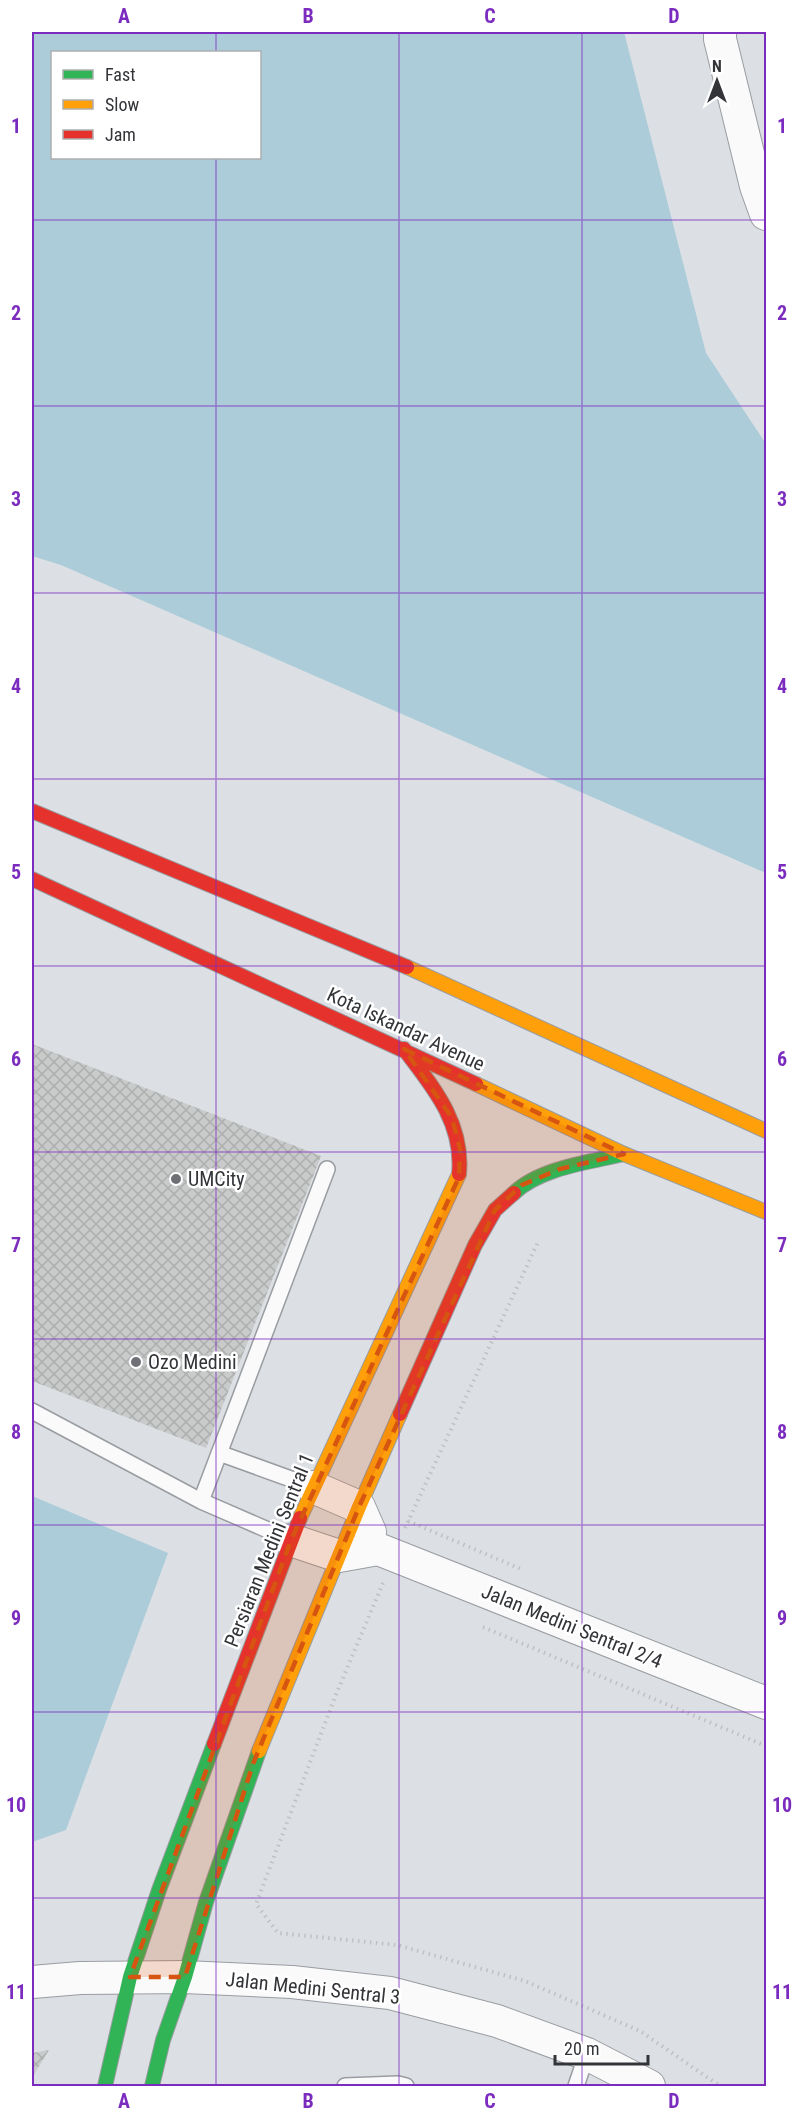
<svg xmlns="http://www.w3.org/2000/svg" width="798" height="2118" font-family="'Roboto Condensed',sans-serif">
<defs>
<pattern id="building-cross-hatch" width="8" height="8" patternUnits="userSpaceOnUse" patternTransform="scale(1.5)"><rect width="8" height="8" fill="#c9caca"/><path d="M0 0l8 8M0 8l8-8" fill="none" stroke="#adaeae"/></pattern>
</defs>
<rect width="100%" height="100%" fill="#dce0e5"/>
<path fill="#abccd8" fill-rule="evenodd" d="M32,32H624L706,353L766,444V873L61,565L32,556ZM52,52H260V158H52Z
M32,1496L168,1553L66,1830L32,1842Z"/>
<path fill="url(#building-cross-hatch)" d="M32,1044L321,1156L206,1448L32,1381Z
M49,2050L32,2078V2053Z"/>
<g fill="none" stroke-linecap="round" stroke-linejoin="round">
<defs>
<path id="lane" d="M32,1411L201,1501L291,1540
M219,1453L313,1487
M201,1501L327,1169
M345,2086L398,2084L406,2086
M576,2086L587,2054"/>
<path id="street" d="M720,32V39L756,186L766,214
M313,1487L359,1507L370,1532
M291,1540L339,1556L378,1549L766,1703
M32,1982L80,1978L185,1977L292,1982L390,1993L497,2021L587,2054L649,2086"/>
<path id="fast" d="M514,1193C540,1168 590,1162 624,1154
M105,2086L130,1977L159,1890L214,1744
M152,2086L163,2040L185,1977L206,1902L259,1751"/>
<path id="slow" d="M407,967L766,1131
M476,1084L624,1154L766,1212
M300,1518L459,1174
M259,1751L359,1507L400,1414"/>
<path id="jam" d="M32,811L407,967
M32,879L476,1084
M404,1049C433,1087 464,1123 459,1174
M400,1414L475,1245L495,1210L514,1193
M214,1744L300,1518"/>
</defs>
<use href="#lane" stroke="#999ca0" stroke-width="18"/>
<use href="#street" stroke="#999ca0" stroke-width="34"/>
<use href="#fast" stroke="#999ca0" stroke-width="16"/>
<use href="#slow" stroke="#999ca0" stroke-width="16"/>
<use href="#jam" stroke="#999ca0" stroke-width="16"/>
<path stroke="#bfc0c1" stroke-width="4" stroke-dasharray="1.5 4.5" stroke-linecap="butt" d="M408,1521L521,1569
M405,1528L539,1240
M383,1583L335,1697L256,1904L278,1933L397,1945L525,1981L640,2031L720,2086
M483,1627L766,1746"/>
<use href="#lane" stroke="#fafafb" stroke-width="15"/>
<use href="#street" stroke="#fafafb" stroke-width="32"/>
<use href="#fast" stroke="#30b455" stroke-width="14"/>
<use href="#slow" stroke="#ff9f0a" stroke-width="14"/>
<use href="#jam" stroke="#e5322d" stroke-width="14"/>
</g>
<path fill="#d65510" fill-opacity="0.2" stroke="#d65510" stroke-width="4.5" stroke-dasharray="12 8" stroke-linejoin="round" d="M404,1049L624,1154L560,1169L522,1185L495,1210L359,1507L253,1764L185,1977H130L291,1540L459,1177L460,1149L452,1118Z"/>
<path fill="none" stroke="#7b2cbf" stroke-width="1.5" stroke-opacity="0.55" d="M216,32V52M399,32V2086M582,32V2086M216,158V2086M32,220H766M32,406H766M32,593H766M32,779H766M32,966H766M32,1152H766M32,1339H766M32,1525H766M32,1712H766M32,1898H766"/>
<g fill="#6e7075" stroke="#fff" stroke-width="2">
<circle cx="176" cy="1179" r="6"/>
<circle cx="136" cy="1362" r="6"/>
</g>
<g text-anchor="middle" stroke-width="5" stroke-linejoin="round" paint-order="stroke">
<g font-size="20" fill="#323438" stroke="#fff">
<text transform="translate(406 1029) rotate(25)" y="7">Kota Iskandar Avenue</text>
<text transform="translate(269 1550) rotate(-68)" y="7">Persiaran Medini Sentral 1</text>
<text transform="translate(572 1626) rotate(22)" y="7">Jalan Medini Sentral 2/4</text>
<text transform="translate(313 1988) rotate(6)" y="7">Jalan Medini Sentral 3</text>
</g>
<g font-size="20" fill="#323438" stroke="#fff" text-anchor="start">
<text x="188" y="1186">UMCity</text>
<text x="148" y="1369">Ozo Medini</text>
</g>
</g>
<rect width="798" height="2118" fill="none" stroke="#ffffff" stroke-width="66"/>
<rect x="51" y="51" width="210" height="108" fill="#ffffff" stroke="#adaeaf" stroke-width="1.5"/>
<rect x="63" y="70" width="30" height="9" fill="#30b455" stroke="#adaeaf" stroke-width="1.5"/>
<text x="105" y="81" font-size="18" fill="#323438">Fast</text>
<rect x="63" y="100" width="30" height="9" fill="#ff9f0a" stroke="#adaeaf" stroke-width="1.5"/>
<text x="105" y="111" font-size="18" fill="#323438">Slow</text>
<rect x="63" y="130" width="30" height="9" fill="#e5322d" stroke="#adaeaf" stroke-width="1.5"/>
<text x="105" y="141" font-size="18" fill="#323438">Jam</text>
<g transform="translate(717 81)" stroke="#ffffff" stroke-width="4.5" paint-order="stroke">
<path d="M0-4.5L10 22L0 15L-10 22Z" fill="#323438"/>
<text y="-9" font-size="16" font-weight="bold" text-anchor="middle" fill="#323438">N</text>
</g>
<path d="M555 2055v9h93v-9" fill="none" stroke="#323438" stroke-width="3"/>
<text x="564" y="2055" font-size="18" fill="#323438" stroke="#ffffff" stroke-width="4.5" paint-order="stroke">20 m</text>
<rect x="33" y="33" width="732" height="2052" fill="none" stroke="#7b2cbf" stroke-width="2"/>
<g font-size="20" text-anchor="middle" font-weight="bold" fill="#7b2cbf">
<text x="124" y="23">A</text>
<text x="308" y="23">B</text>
<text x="490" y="23">C</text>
<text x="674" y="23">D</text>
<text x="16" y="133">1</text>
<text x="782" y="133">1</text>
<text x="16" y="320">2</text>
<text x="782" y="320">2</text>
<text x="16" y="506">3</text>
<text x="782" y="506">3</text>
<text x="16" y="693">4</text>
<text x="782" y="693">4</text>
<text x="16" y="879">5</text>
<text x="782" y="879">5</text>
<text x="16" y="1066">6</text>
<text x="782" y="1066">6</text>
<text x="16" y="1252">7</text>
<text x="782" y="1252">7</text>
<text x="16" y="1439">8</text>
<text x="782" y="1439">8</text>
<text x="16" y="1625">9</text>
<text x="782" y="1625">9</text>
<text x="16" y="1812">10</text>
<text x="782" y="1812">10</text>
<text x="16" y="1999">11</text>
<text x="782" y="1999">11</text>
<text x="124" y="2108">A</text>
<text x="308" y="2108">B</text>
<text x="490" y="2108">C</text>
<text x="674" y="2108">D</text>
</g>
</svg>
